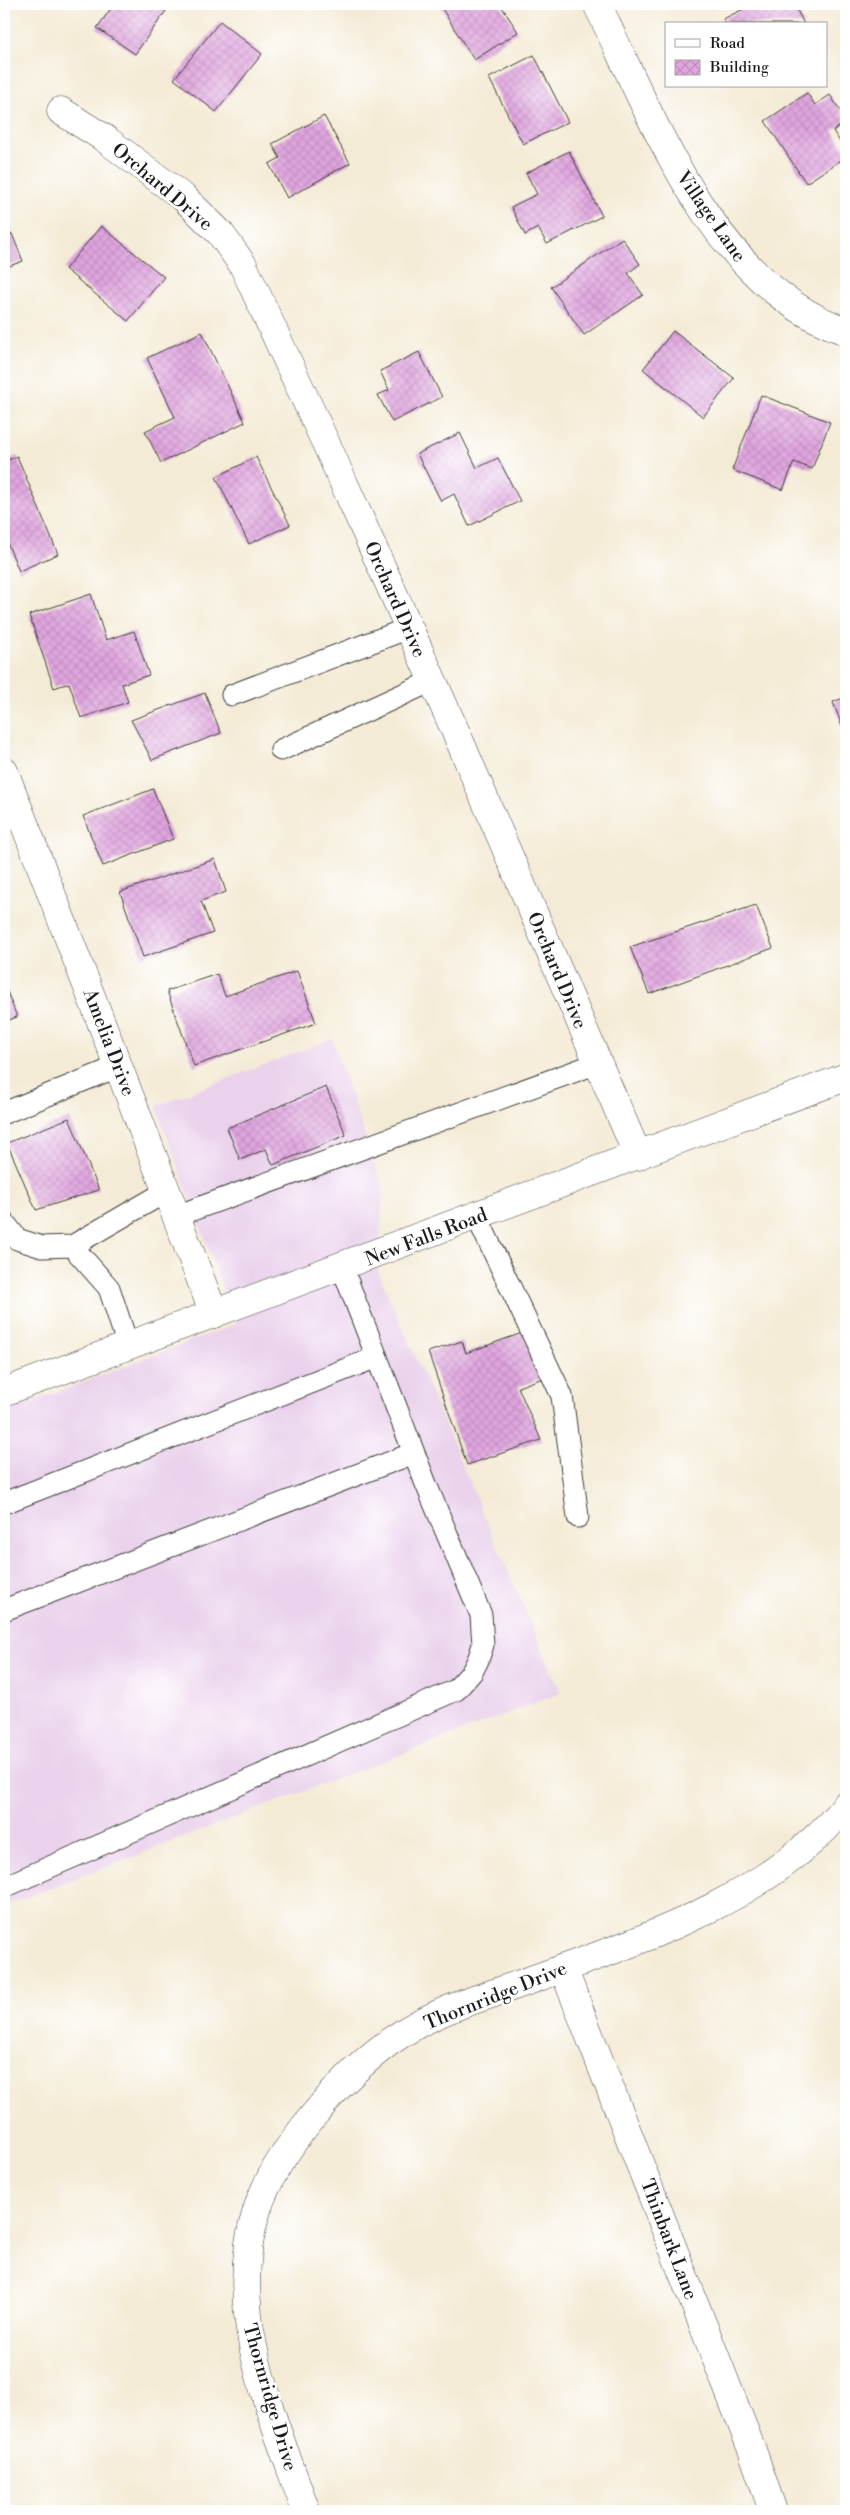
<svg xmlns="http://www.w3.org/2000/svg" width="850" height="2515" font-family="'Libre Bodoni',serif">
<defs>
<pattern id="building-cross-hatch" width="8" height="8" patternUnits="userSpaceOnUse" patternTransform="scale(1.25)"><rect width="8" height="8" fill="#e0a5df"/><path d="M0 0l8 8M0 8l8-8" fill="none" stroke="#c08dbf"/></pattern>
</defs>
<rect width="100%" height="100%" fill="#fff"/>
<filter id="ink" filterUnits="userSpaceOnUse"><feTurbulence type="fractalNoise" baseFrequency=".02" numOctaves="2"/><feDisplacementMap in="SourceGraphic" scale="10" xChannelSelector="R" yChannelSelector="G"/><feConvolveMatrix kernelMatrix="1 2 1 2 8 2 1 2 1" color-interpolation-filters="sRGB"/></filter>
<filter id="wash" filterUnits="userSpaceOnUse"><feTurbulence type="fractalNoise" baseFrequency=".0096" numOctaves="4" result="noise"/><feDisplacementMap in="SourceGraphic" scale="20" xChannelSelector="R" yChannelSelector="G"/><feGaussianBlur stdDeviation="1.12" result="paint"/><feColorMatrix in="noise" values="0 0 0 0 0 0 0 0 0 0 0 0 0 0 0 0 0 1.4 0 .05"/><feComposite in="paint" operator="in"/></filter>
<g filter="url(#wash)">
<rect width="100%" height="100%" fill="#f4ebd6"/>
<path fill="#ead1ec" d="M332,1039L383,1189L378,1271L561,1693L4,1906V1412L236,1324L156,1106Z"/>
<g id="blocks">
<path fill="url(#building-cross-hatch)" d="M114,4H171L135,54L97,28Z
M439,4H500L518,32L474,60Z
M754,4H794L804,24H725L723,19Z
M220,21L262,54L216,112L174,79Z
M534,55L568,122L523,144L489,78Z
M807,93L815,105L830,95L846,119V122L833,131L846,151V157L806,183L765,121Z
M324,116L350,163L287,198L269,164L280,158L272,144Z
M569,151L602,216L547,244L538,228L525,235L511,207L537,194L526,173Z
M101,226L164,277L128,321L65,269Z
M12,234L23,261L4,268V237Z
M622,238L640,264L628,273L643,295L584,335L551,287Z
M673,331L734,378L703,417L643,369Z
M202,332L245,422L161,463L145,431L175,417L147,358Z
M419,352L442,397L392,422L378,395L389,390L380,371Z
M761,395L830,422L812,469L794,462L783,490L732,470Z
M460,433L477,468L498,458L520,501L469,526L454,494L441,501L417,454Z
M17,456L58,554L19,571L4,535V462Z
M256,457L290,525L249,544L216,477Z
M91,594L106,640L134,631L149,675L122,684L128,702L81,718L69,683L54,688L29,615Z
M205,693L221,733L152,760L131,720Z
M846,697V737L833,702Z
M153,789L173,839L103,866L83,816Z
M215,859L226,892L201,901L213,933L143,957L120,892Z
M756,905L773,948L649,994L630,947Z
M297,971L316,1023L194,1066L167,991L217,974L225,996Z
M4,984L17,1017L4,1022Z
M326,1087L346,1135L273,1165L266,1149L240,1160L227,1128Z
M69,1118L99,1190L36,1210L7,1143Z
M525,1332L543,1378L518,1387L541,1440L467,1465L428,1352L462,1341L466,1353Z"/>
</g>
</g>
<g filter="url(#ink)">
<use href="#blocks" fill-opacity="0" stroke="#3c3b38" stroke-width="1"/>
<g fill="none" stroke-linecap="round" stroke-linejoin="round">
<defs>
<path id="lane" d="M232,695L409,628
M281,750L432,681
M4,1113L119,1066
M176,1216L598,1063
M477,1217L562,1396L578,1517
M4,1222L17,1239L42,1247L72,1246
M128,1346L109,1288L72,1246L167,1191
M4,1503L377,1357
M4,1610L414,1453
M4,1887L456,1690L472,1672L478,1660L483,1645L481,1615L426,1484L342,1267"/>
<path id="street" d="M597,4C653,119 714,287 846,331
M61,111L104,138L184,198L220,233L243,265L329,450L458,737L638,1156
M4,771L214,1314
M563,1968L752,2450L773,2511
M306,2511C273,2417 224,2311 257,2210C268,2175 290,2144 313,2116C345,2077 387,2037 434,2016C456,2005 480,1998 503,1990C619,1947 767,1905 846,1805"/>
<path id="secondary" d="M4,1392L846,1077"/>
</defs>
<use href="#lane" stroke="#3c3b38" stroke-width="23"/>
<use href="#street" stroke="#3c3b38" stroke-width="29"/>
<use href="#secondary" stroke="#3c3b38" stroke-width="29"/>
<use href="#lane" stroke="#fff" stroke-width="21"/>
<use href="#street" stroke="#fff" stroke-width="28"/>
<use href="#secondary" stroke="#fff" stroke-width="28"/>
</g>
</g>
<g text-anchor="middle" stroke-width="5" stroke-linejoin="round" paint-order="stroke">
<g font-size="19" fill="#1c1c1c" stroke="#fff">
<text transform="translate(163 186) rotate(40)" y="7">Orchard Drive</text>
<text transform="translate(712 216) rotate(55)" y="7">Village Lane</text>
<text transform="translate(396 599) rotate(66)" y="7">Orchard Drive</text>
<text transform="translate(558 970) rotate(67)" y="7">Orchard Drive</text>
<text transform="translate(110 1042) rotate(69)" y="7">Amelia Drive</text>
<text transform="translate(426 1236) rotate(-21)" y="7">New Falls Road</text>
<text transform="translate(495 1995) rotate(-22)" y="7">Thornridge Drive</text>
<text transform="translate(670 2239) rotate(69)" y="7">Thinbark Lane</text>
<text transform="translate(271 2397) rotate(74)" y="7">Thornridge Drive</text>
</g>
</g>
<rect width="850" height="2515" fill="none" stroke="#fff" stroke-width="20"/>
<rect x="665" y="22" width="162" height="65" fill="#ffffff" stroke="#a4a4a4"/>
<rect x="675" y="39" width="25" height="8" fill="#ffffff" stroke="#a4a4a4"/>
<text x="710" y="48" font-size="15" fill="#1c1c1c">Road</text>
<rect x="675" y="60" width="25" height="15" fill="url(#building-cross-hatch)" stroke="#a4a4a4"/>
<text x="710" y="72" font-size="15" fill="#1c1c1c">Building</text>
</svg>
